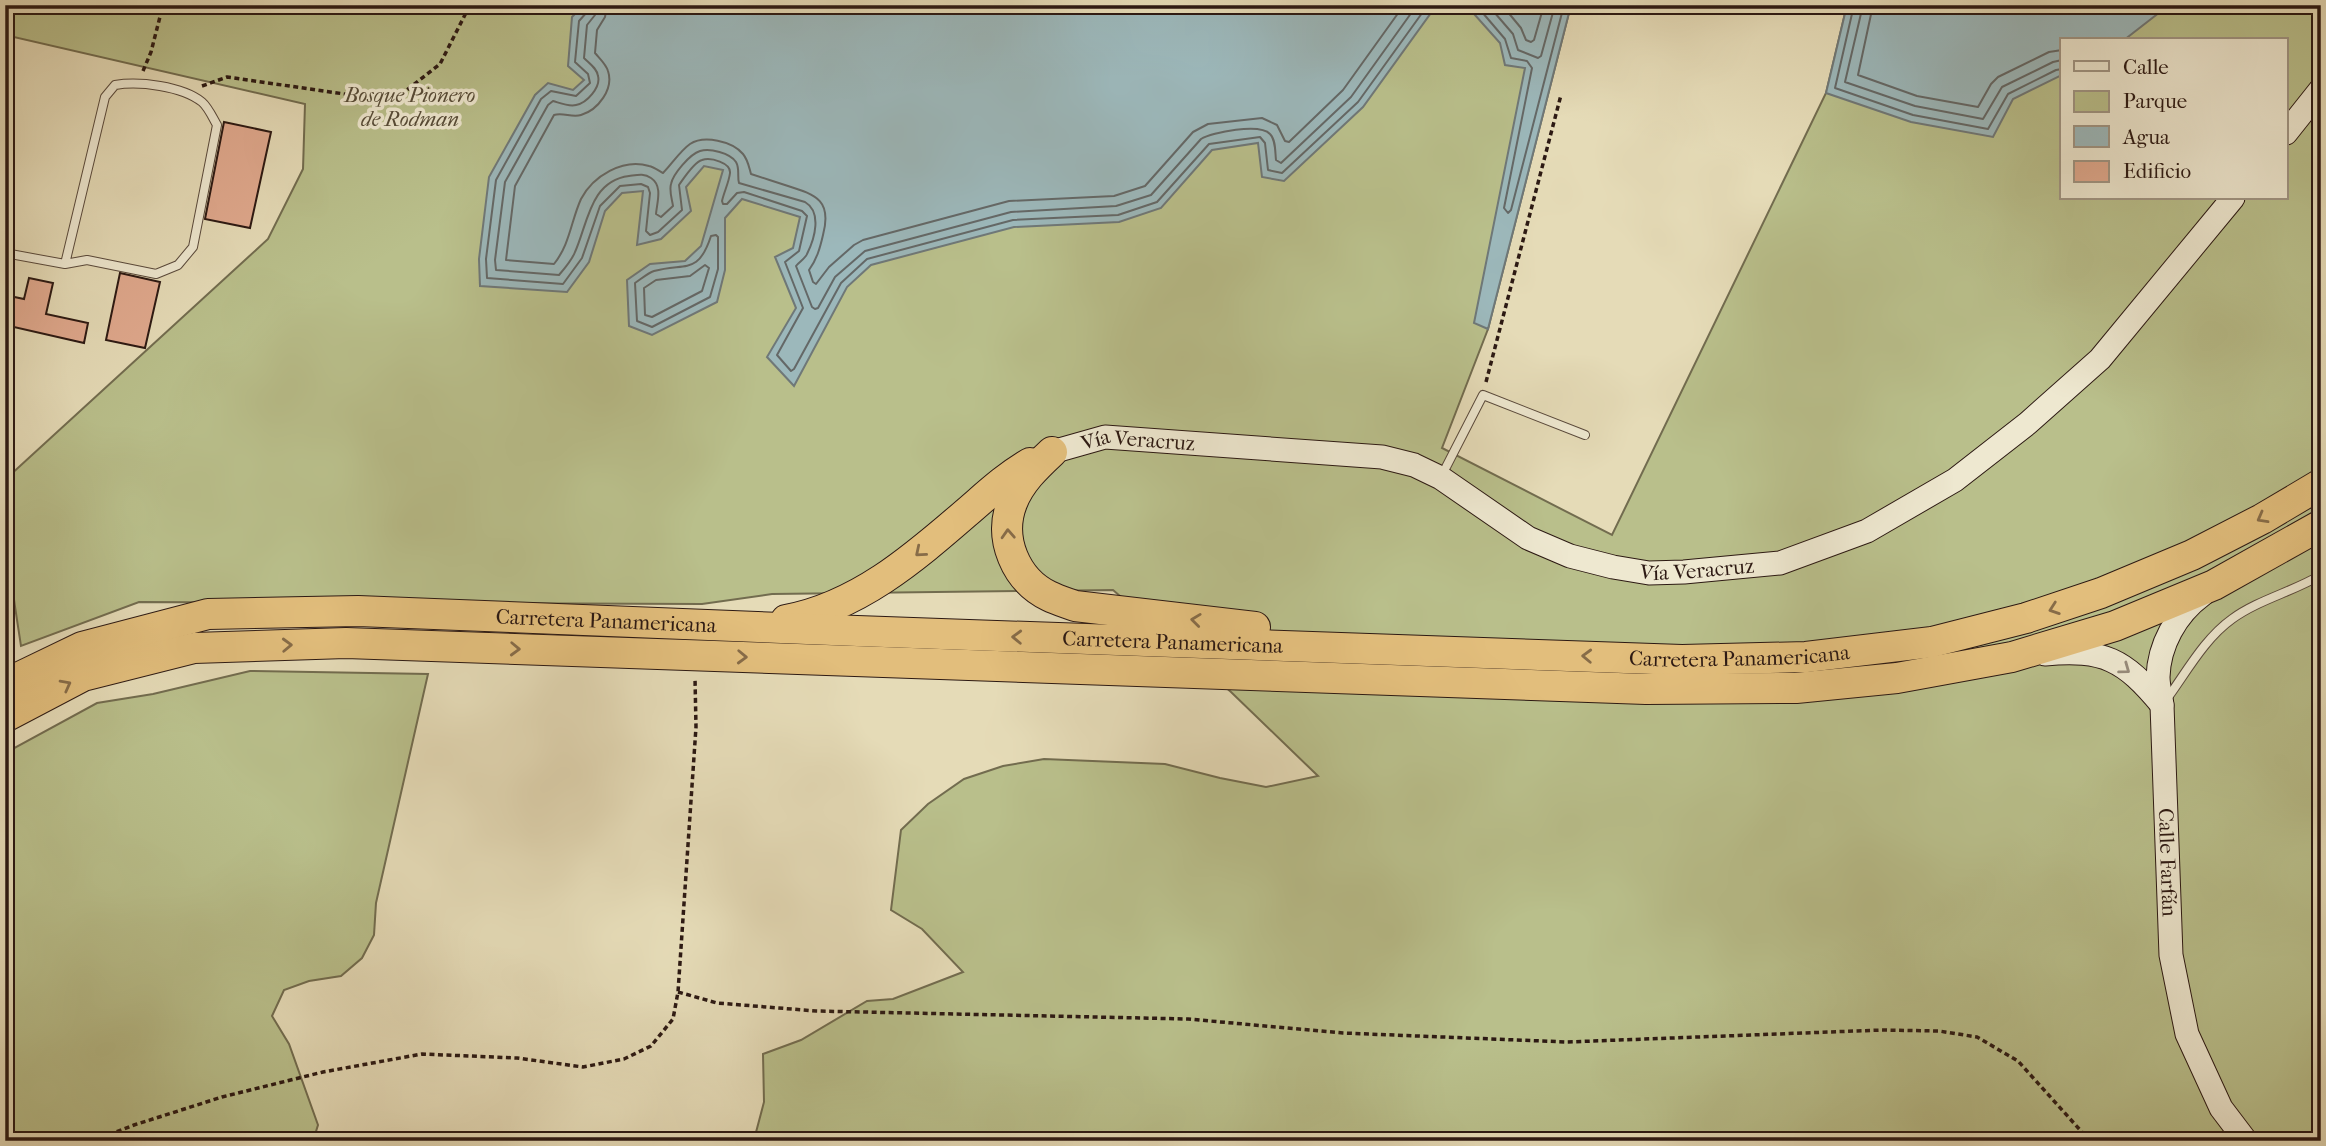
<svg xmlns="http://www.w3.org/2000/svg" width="2326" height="1146" font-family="'IM FELL French Canon',serif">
<rect width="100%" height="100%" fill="#e5dbb7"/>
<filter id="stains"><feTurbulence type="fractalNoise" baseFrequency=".00286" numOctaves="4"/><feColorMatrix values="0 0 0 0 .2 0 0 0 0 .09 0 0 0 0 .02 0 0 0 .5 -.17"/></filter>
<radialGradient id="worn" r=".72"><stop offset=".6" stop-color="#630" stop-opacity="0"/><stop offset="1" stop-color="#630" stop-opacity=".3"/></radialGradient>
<path fill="#b9bf8b" stroke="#726c4f" stroke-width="2" fill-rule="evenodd" d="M5,5H1571L1488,329L1442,448L1612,535L1826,93L1847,5H2321V1141H751L755,1136L764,1102L763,1054L801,1040L867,1001L893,999L963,972L922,929L891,910L901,830L928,804L964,779L1003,766L1044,759L1165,764L1220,778L1266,787L1318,776L1231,692L1113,590L772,594L702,604L139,602L21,646C14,599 0,521 8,477L268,239L303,169L305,104L5,35ZM2062,40H2286V198H2062Z
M250,671L428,674L376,903L374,935L362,958L341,976L309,981L284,990L272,1016L289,1044L318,1125L313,1141H5V753L97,703L153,694Z"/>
<path fill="#9cb8bb" stroke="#6f7878" stroke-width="2" d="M580,5H1466L1431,13L1363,107L1284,181L1262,177L1258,143L1212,150L1161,208L1119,222L1014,227L871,265L847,287L794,386L767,357L796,308L775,257L793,248L800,217L742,199L725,218V270L717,302L652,335L629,326L627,280L650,264L685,261L701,246L723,170L704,166L686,187L691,211L661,239L637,245L643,191L622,193L605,211L589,262L567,292L480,286L479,259L489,177L535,95L548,83L573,90L584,80L568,66L572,17L581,8Z
M1466,5H1571L1488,329L1474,323L1525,68L1505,65L1500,43Z
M1847,5H2169L2124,40H2062V75L2013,99L1993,137L1911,122L1826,93Z"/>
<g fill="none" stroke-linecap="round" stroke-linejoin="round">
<path stroke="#646867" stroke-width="2" d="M587,5V12L579,21L575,62L588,74L590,83L576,96L551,91L541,99L496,180L486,259L487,278L563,284L582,258L600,206L620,186L641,184L648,187L650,193L646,231L650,235L658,232L682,210L679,185C684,178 694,162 702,160C711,157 731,163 730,173C729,182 724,192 722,201L723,204H727L737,193L744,192L802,211L807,216L799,251L785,262L803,308L777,355L791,371L794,369L841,283L867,259L1013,220L1118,215L1157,202L1209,144L1260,137L1265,143L1268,170L1282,173L1358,102L1425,9L1433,5
M596,5L595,15L587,25L584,58C589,63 597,68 598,76C601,87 587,103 576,105C569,107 560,103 553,101L548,105L505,182L495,260L496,270L559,275C565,268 572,260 575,252C588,223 590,181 629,176C637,175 644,173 651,178C663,186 657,202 656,214L661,217L673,206C672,199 669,191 671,184C673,174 690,154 700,151C710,148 730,153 736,162C740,169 737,176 739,183L805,202C822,212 815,238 807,254C805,259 799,262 796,266L812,307L815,309L818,308L835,277L865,251L1011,212L1116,206L1151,195L1201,139C1212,132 1260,123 1270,134C1276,140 1275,152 1276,160L1281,163L1351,97L1417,5
M607,5L605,17L597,30L595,53C600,59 606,64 608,71C614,89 598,110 581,115C572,118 563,112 554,115L515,186L506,260L554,264C570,244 571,221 581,199C593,176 623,158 649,166C654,167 659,171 663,173C672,164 680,151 690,144C704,135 732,141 743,154C748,160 749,167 751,174C763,178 776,182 788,186C817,195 832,201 823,235C820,248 817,259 809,270L813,282L816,284L829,267L854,245L863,240L1009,201L1114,196L1145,186L1193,132L1208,124L1262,118L1277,125L1285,141L1289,142L1343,90L1404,5
M1476,5L1505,39L1511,58L1527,61L1532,68L1504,208L1508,213L1511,210L1564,5
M1488,5L1513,34L1518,50L1538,58L1541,56L1555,5
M1502,5L1521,28L1526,40L1531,42L1534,40L1544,5
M1854,5L1835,88L1913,115L1988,129L2008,94L2056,70L2062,69
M1863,5L1845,82L1915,106L1983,119L2002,87L2053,62L2062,60
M1873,5L1858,75L1917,96L1978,107L1991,84L1998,77L2049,52L2062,50
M716,235L718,237V269L710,297L652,327L637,321L635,283C641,279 648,273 654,271C685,262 698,276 711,236Z
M705,265L709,268L702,291L652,317L645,315L644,288L656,280L690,276Z"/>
</g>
<path fill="#e0a98e" stroke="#2c1913" stroke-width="2" d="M224,122L271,132L250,228L205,219Z
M120,273L160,282L145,348L106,340Z
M29,278L53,283L46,314L88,323L84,343L5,325V295L24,299Z"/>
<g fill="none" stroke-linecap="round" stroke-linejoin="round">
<defs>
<path id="lane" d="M5,253L65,264L87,260L156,274L178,265L193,247L217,125C213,118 208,107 202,102C182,86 139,81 115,85L105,97L65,264
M1442,475L1483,395L1585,435
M2166,700C2186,673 2204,639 2232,619C2258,600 2292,592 2321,575"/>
<g id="secondary">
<path d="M2286,133L2321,89"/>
<path id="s1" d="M1052,452L1105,437L1382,457L1414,465L1441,478L1528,538L1570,556L1613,567L1649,573L1684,572L1780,563L1867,531L1955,480L2028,423L2100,359L2233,198"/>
<path id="s2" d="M2202,595C2176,614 2159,645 2158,677C2158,686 2161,696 2162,705L2171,955L2187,1034L2221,1108L2246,1141"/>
<path d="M2045,654C2104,649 2124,659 2162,705"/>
</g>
<g id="highway">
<path d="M1052,452C1036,467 1020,482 1012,503C998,539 1016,580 1049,596C1057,600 1067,603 1075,606L1255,627"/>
<path d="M786,620C857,607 913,559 966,513C987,495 1006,477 1030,463"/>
<path id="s3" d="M5,684L82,647L208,614L358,611L857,631L1682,660L1806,657L1932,642L2026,618L2101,593L2192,555L2262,519L2321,484"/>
<path d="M5,717L83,676L194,648L346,643L1646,689L1796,688L1897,678L2012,657L2115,626L2214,585L2321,525"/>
</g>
</defs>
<use href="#lane" stroke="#5a4a3c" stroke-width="10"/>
<use href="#secondary" stroke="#2c1913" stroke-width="25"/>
<use href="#highway" stroke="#2c1913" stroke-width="32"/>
<path stroke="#2c1913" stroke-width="3.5" stroke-dasharray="5 3.5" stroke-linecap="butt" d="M143,71L151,52L163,5
M202,86L227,77L393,101L440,64L470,5
M1486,382L1561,95
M678,992L717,1003L816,1011L1188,1019L1343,1033L1567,1042L1882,1030L1939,1031L1977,1037L2018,1061L2090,1141
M93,1141L134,1125L222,1097L323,1072L422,1054L517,1058L583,1067L624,1059L651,1046L673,1019L678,992L696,727L695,678"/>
<use href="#lane" stroke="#eee8d0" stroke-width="8"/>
<use href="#secondary" stroke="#eee8d0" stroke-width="23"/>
<use href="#highway" stroke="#e2be7c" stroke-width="30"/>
</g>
<defs><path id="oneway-chevron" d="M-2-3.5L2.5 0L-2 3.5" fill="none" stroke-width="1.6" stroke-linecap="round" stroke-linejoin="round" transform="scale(1.75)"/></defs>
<g stroke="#876c48">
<use href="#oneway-chevron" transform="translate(2262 518) rotate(151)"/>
<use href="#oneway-chevron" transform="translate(1008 534) rotate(-93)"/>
<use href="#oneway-chevron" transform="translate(920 552) rotate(140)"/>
<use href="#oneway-chevron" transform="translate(2054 609) rotate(161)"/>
<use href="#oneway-chevron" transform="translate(1196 620) rotate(-173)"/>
<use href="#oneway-chevron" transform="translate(1017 637) rotate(-178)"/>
<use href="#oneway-chevron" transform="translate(287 645) rotate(-2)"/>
<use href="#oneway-chevron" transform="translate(515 649) rotate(2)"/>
<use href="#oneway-chevron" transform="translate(1587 656) rotate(-178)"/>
<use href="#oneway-chevron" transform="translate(742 657) rotate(2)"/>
<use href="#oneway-chevron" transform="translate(66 685) rotate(-28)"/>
</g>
<use stroke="#978b7b" href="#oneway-chevron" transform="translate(2125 669) rotate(36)"/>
<g text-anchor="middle" stroke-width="7" stroke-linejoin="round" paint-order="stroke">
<g font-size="21" font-style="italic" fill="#564b37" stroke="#eee8d0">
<text x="410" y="102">Bosque Pionero<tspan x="410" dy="24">de Rodman</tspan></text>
</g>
<g font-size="21" fill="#2c1913" stroke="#eee8d0">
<text dy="7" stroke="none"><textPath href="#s1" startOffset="88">Vía Veracruz</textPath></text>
<text dy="7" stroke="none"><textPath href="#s1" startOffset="676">Vía Veracruz</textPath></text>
<text dy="7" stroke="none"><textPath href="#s3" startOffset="614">Carretera Panamericana</textPath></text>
<text dy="7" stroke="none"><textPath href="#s3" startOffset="1181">Carretera Panamericana</textPath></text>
<text dy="7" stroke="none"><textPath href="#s3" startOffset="1748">Carretera Panamericana</textPath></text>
<text dy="7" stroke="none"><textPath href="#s2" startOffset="282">Calle Farfán</textPath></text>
</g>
</g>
<rect width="2326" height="1146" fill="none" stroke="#e5dbb7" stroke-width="28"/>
<rect x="7" y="7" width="2312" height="1132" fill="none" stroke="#2c1913" stroke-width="3.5"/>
<rect x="14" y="14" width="2298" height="1118" fill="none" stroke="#2c1913" stroke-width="2"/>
<rect x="2060" y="38" width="228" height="161" fill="#eee8d0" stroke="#a09584" stroke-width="2"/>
<rect x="2074" y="61" width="35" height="10" fill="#eee8d0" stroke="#a09584" stroke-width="2"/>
<text x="2123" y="74" font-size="21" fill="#2c1913">Calle</text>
<rect x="2074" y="91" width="35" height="21" fill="#b9bf8b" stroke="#a09584" stroke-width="2"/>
<text x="2123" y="108" font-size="21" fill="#2c1913">Parque</text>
<rect x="2074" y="126" width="35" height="21" fill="#9cb8bb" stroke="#a09584" stroke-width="2"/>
<text x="2123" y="144" font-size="21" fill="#2c1913">Agua</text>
<rect x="2074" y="161" width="35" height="21" fill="#e0a98e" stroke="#a09584" stroke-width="2"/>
<text x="2123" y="178" font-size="21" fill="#2c1913">Edificio</text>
<rect width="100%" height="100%" filter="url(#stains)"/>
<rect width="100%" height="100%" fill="url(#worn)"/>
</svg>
